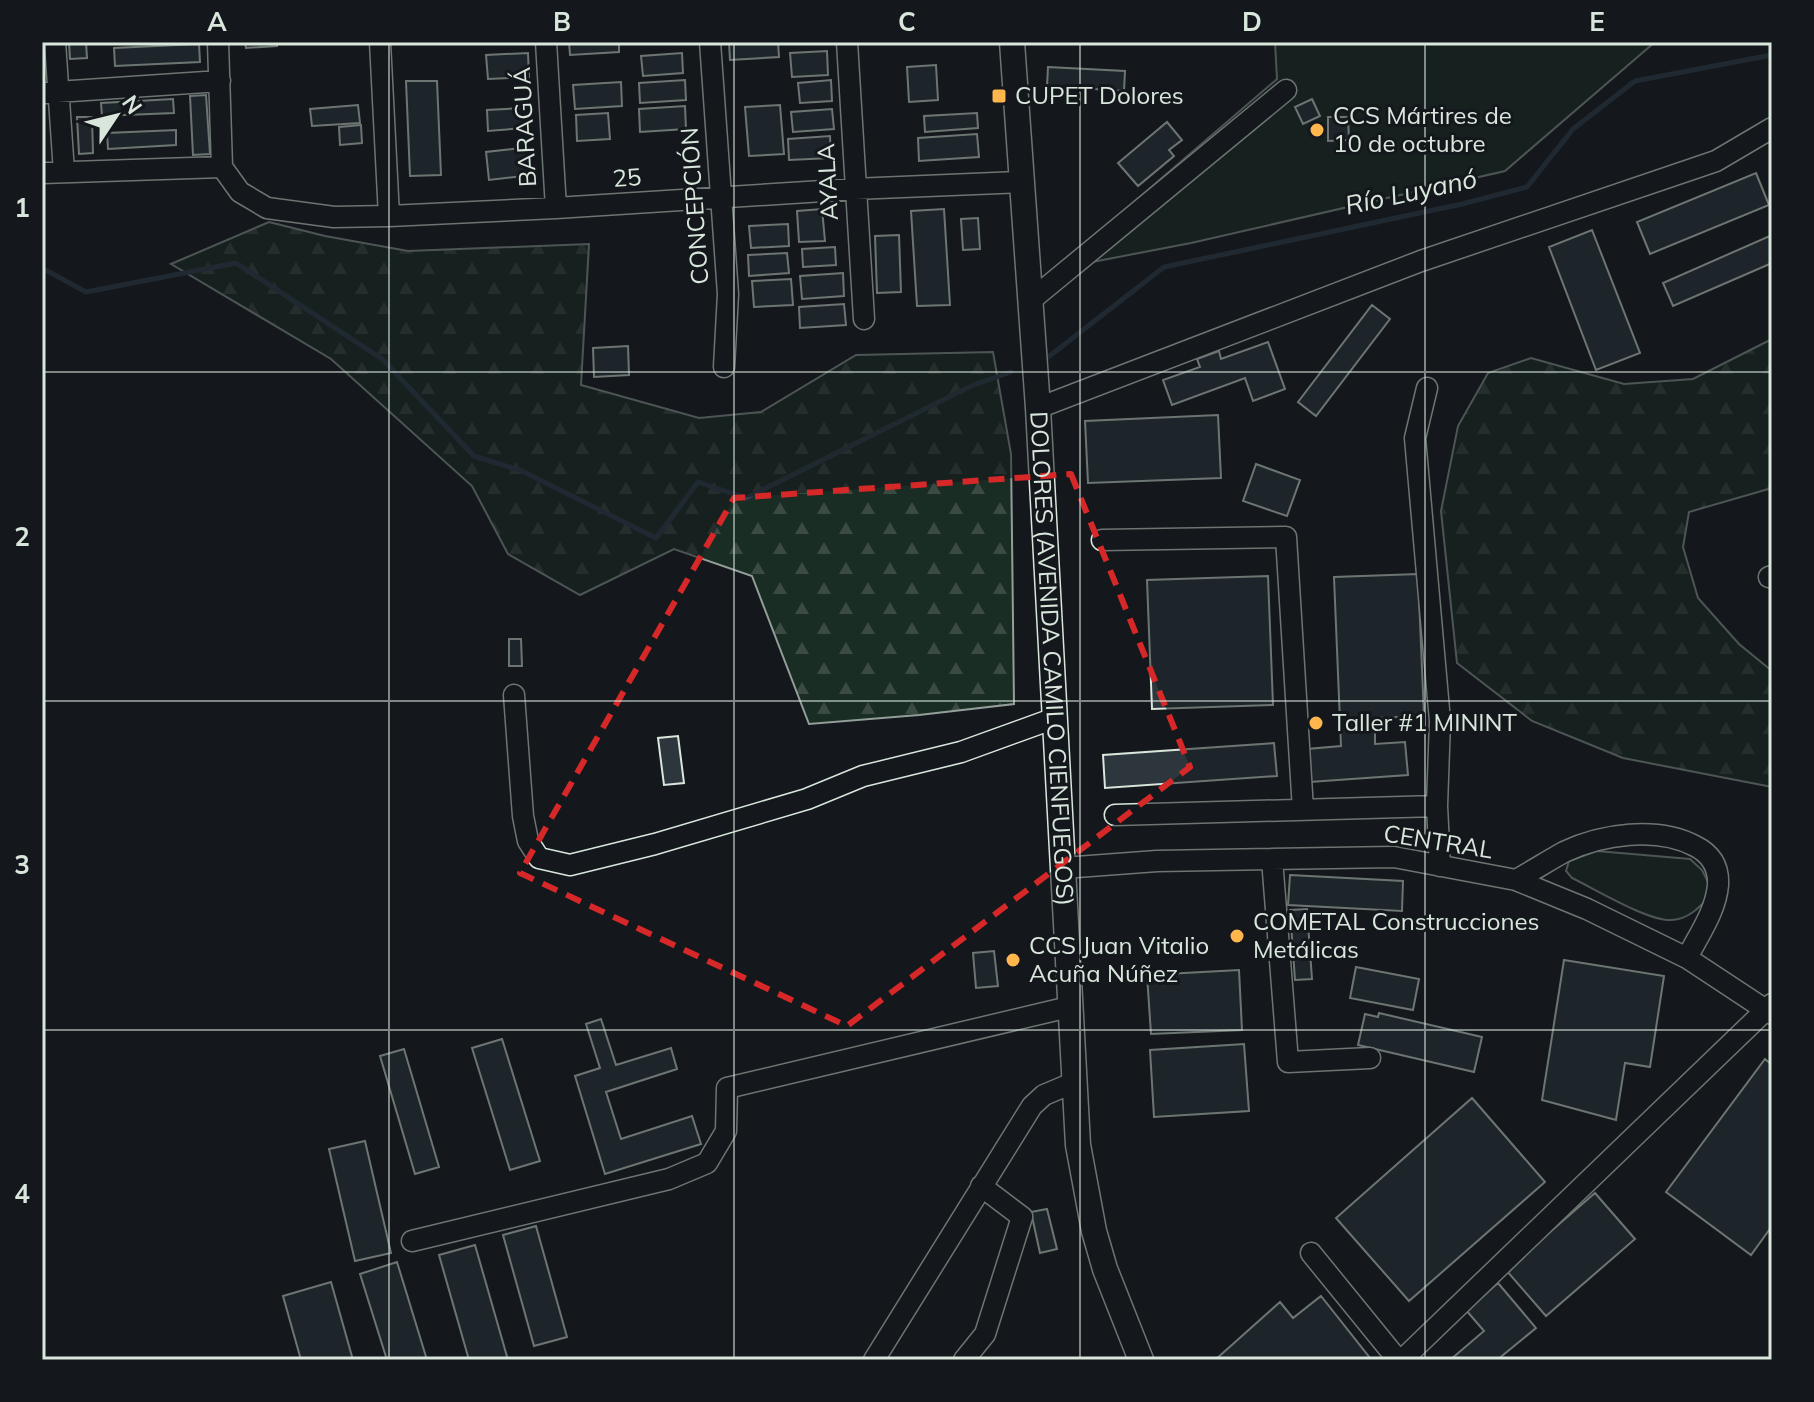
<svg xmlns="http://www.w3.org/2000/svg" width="1814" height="1402" font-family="Mulish,sans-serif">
<defs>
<pattern id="forest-firs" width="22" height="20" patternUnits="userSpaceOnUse" patternTransform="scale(2)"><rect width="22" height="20" fill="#1a2d24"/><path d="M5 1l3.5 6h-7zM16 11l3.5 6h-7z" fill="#3b4b43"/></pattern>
</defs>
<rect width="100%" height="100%" fill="#14181c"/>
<path fill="#1a2d24" stroke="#939e99" stroke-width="2" d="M1275,42H1655L1505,171L1191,243L1056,269L1277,79Z
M1597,851L1690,859L1702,870L1708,882L1709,897C1699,908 1688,919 1672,920C1649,922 1595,889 1572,878L1566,871L1569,861Z"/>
<path fill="url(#forest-firs)" stroke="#939e99" stroke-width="2" d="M269,222L325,236L408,251L589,244L581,385L699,418L761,412L856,355L993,352L1011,454L1014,704L919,715L809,724L752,576L674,549L580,595L508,554L472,486L331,359L171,264Z
M1772,339V488L1689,512L1683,547L1698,598L1739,644L1772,671V787L1623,758L1532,721L1457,663L1441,511L1458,426L1488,373L1531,358L1624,384L1693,379Z"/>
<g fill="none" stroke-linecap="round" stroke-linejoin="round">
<path stroke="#2f3f4d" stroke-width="5" d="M42,268L86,292L236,263L382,359L474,456L522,471L656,538L698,482L746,498L971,386L1011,372
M1047,358L1164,267L1462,204L1527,187L1573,129L1635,81L1772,55"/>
</g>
<path fill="#2c363c" stroke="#d8e6dc" stroke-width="2" d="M69,42H86L87,58L70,59Z
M245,42H277V46L246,48Z
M569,42H619V52L570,55Z
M729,42H778L779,57L730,60Z
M199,44L200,62L115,66L114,48Z
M827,51L828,75L792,77L790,53Z
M528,53L529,77L488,79L486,55Z
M682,53L683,73L643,76L641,56Z
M936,65L938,100L909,102L907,67Z
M1048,67L1125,71L1124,91L1047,86Z
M685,80L686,100L640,103L639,83Z
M831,80L832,101L800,103L798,83Z
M406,81H437L441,175L410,176Z
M621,82L622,106L575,109L573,85Z
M206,95L210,154L193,155L190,96Z
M173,99L174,113L102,116L101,103Z
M1312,99L1320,116L1303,124L1295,107Z
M358,105L360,123L312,126L310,109Z
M780,105L784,154L749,156L745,107Z
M685,106L686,129L640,132L639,109Z
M523,108L524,128L488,131L487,110Z
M832,109L834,129L793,132L791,112Z
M608,113L610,139L577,141L576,115Z
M977,113L978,128L925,132L924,116Z
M77,117H92L93,153L79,154Z
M1328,117H1348L1349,140L1328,141Z
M1167,122L1182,140L1169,150L1174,156L1138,186L1118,163Z
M361,125L362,143L340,145L339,127Z
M176,130V145L108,149L107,133Z
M977,134L979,157L919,161L918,138Z
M830,136L831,158L789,160L788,139Z
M530,147L533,175L489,180L486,152Z
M1756,173L1769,205L1650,254L1637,222Z
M822,209L825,241L799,242L797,211Z
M944,209L950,305L917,306L911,211Z
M978,218L980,249L963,250L961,219Z
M788,224L789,246L751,248L749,226Z
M1592,230L1640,353L1596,370L1549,247Z
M899,235L901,292L877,293L875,236Z
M1772,235V263L1673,306L1663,283Z
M835,247L836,265L803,267L802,249Z
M787,253L789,273L749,276L748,255Z
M843,273L844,296L802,299L800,276Z
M791,279L793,305L754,307L752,281Z
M844,304L846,325L800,328L799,307Z
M1372,305L1390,319L1316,416L1298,402Z
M1268,342L1285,389L1253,401L1245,378L1172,405L1163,380L1200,367L1197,359L1219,351L1221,359Z
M628,346L629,375L594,377L593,348Z
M1218,415L1221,478L1088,483L1085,421Z
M1256,464L1300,480L1287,516L1243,501Z
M1418,574L1424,716L1375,718V744L1405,742L1408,775L1310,782L1307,749L1341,746L1334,577Z
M1268,576L1273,705L1152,709L1147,580Z
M509,639H521L522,666H509Z
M678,736L684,783L664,785L658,738Z
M1274,743L1277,776L1105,788L1103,755Z
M1290,875L1403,881L1402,911L1288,905Z
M1307,909L1312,979L1295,980L1290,910Z
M994,951L998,986L976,988L973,953Z
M1564,960L1664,976L1650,1067L1625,1063L1616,1120L1542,1100Z
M1356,967L1419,979L1413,1010L1350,998Z
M1239,970L1242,1030L1151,1034L1147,975Z
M1379,1013L1482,1037L1474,1072L1358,1045L1365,1014L1378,1017Z
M601,1019L616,1065L671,1048L677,1069L606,1092L621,1139L692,1116L701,1144L605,1174L575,1076L600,1068L586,1024Z
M502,1039L540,1161L510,1170L472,1048Z
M1244,1044L1249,1111L1154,1117L1150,1050Z
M404,1049L439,1167L415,1174L380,1056Z
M1765,1059L1772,1065V1226L1751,1255L1666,1192Z
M1472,1098L1545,1182L1409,1301L1336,1218Z
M365,1141L391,1253L355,1261L329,1149Z
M1595,1193L1635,1239L1546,1316L1506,1270Z
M1047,1209L1057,1249L1040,1253L1031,1212Z
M536,1226L567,1337L534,1346L503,1235Z
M475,1245L508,1360H469L439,1255Z
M397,1262L427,1360H387L360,1274Z
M331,1282L353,1360H301L283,1296Z
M1498,1283L1536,1328L1497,1360H1450L1484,1331L1466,1310Z
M1321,1296L1370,1358L1368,1360H1215L1280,1302L1293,1318Z"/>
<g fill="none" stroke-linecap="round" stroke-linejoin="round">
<defs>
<path id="minor" d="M55,42L64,172
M218,42L222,167L240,192L267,208L334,217L389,216L556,208L854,189L1021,182
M380,42L389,216
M546,42L556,208
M710,42L728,294L724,367
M847,42L864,319
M42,93L220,81
M42,173L222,167
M1030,301L1286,90
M1427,388L1415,438L1440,721L1437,806L1440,866
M1038,408L1421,261L1716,161L1772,128
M1102,540L1286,537L1303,810
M1769,577L1772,576
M514,695L523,816L528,841L539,858L570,865L655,844L807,799L863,776L961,752L1055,718
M1115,815L1437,806
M1272,859L1288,1062L1370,1058
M1063,868L1157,861L1394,857L1516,880L1587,909L1687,958L1772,1014
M1516,880C1532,871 1548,861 1564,852C1602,834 1657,826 1695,846C1711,854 1719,867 1718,885C1716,911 1698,936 1687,958
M412,1241L669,1179L707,1163L726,1131L727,1088L1069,1007
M1311,1253L1398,1360
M874,1360L1032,1106L1044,1095L1075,1082
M964,1360L985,1334L1022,1217L981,1186
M1402,1360L1772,1004"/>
<g id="major">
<path id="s1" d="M1012,42L1038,408L1078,1145L1094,1231L1105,1269L1141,1360"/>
</g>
</defs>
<use href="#minor" stroke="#d8e6dc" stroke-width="23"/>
<use href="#major" stroke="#d8e6dc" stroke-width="27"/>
<use href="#minor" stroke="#14181c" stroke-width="20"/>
<use href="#major" stroke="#14181c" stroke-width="24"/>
</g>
<path d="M0 0H1814V1402H0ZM1071,474L1190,767L847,1026L520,873L734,498Z" fill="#14181c" fill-opacity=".55" fill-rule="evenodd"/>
<path fill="none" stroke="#d62828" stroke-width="6" stroke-dasharray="16 10" stroke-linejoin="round" d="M1071,474L1190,767L847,1026L520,873L734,498Z"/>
<path fill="none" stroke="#d8e6dc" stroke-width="2" stroke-opacity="0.55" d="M389,42V1360M734,42V1360M1080,42V1360M1425,42V1360M42,372H1772M42,701H1772M42,1030H1772"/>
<g fill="#ffb74d" stroke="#14181c" stroke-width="3">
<rect x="991" y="88" width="16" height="16" rx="4"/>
<circle cx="1317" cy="130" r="8"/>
<circle cx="1316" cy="723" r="8"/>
<circle cx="1237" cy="936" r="8"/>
<circle cx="1013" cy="960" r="8"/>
</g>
<g text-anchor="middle" stroke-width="6" stroke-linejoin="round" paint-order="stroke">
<g font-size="24" fill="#d8e6dc" stroke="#14181c" text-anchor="start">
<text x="1015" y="104">CUPET Dolores</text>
<text x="1333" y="124">CCS Mártires de<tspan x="1333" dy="28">10 de octubre</tspan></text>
<text x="1332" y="731">Taller #1 MININT</text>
<text x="1253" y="930">COMETAL Construcciones<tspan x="1253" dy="28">Metálicas</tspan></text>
<text x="1029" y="954">CCS Juan Vitalio<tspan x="1029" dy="28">Acuña Núñez</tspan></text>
</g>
<g font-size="24" fill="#d8e6dc" stroke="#14181c">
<text transform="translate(525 127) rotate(-93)" y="8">BARAGUÁ</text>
<text transform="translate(627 178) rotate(-4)" y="8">25</text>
<text transform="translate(828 182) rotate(-93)" y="8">AYALA</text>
<text transform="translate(695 206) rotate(-94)" y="8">CONCEPCIÓN</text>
<text dy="8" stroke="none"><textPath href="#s1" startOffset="618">DOLORES (AVENIDA CAMILO CIENFUEGOS)</textPath></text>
<text transform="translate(1438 842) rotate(9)" y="8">CENTRAL</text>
</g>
<g font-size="26" font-style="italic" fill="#d8e6dc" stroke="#14181c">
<text transform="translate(1411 192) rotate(-12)" y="9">Río Luyanó</text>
</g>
</g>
<rect width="1814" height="1402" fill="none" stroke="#14181c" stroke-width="88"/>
<g transform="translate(116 116) rotate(55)" stroke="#14181c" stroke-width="6" paint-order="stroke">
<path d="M0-6L14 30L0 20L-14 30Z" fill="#d8e6dc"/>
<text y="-12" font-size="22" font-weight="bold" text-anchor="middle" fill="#d8e6dc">N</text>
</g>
<rect x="44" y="44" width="1726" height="1314" fill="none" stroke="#d8e6dc" stroke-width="3"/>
<g font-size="26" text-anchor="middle" font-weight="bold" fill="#d8e6dc">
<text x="217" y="31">A</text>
<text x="562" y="31">B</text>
<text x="907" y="31">C</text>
<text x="1252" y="31">D</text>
<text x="1597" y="31">E</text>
<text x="22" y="217">1</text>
<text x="22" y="546">2</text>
<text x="22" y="874">3</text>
<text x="22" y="1203">4</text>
</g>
</svg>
